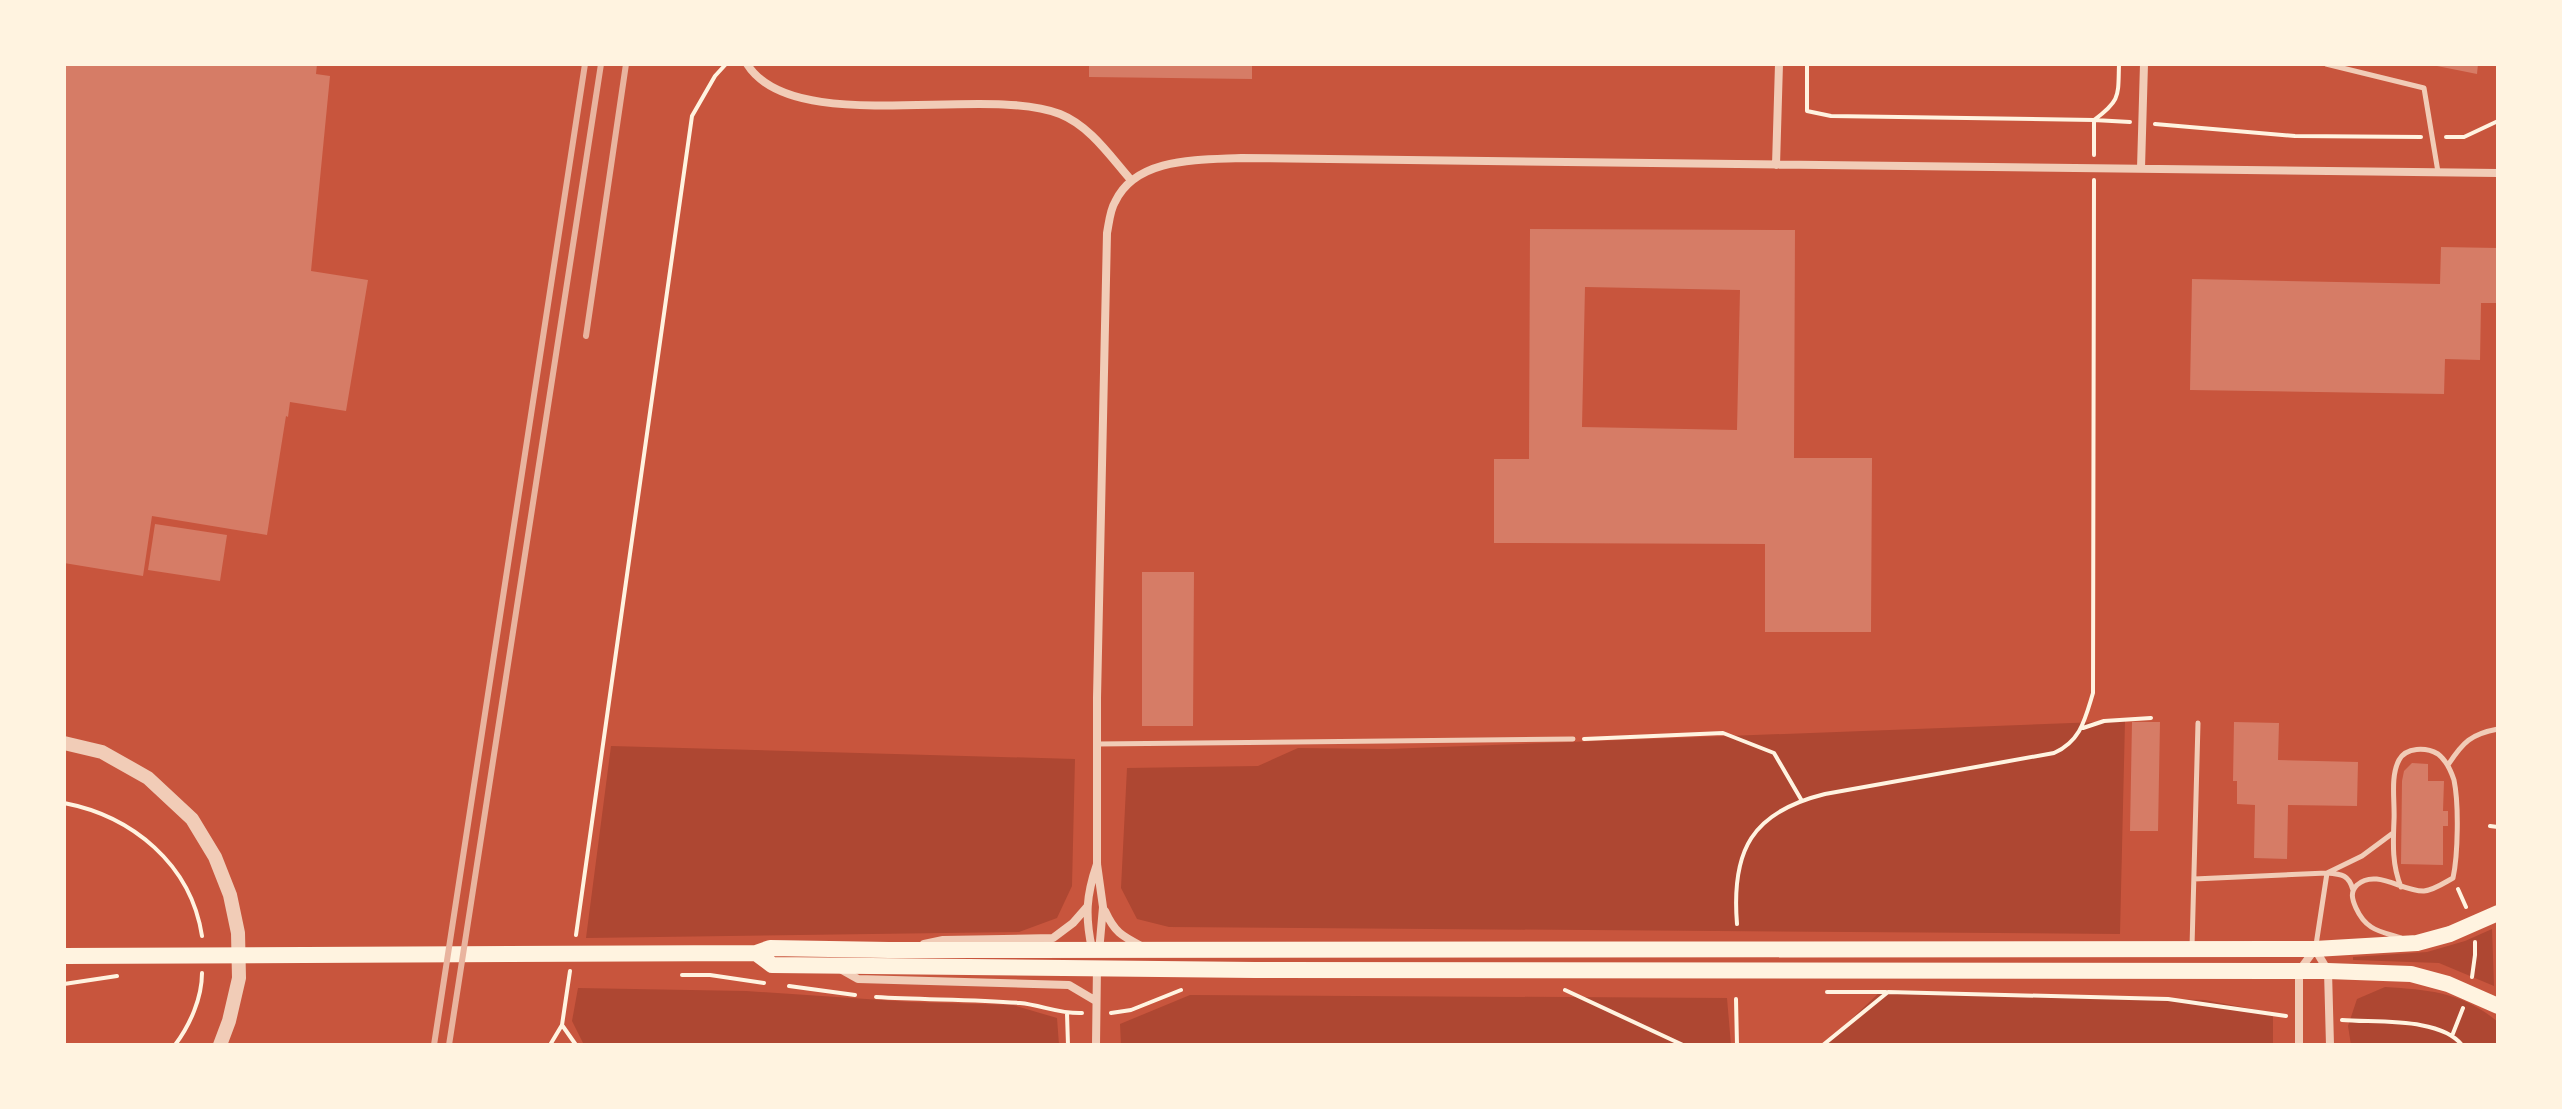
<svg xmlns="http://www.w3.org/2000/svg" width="2562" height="1109" font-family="Manrope,sans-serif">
<rect width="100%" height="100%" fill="#c8553d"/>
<path fill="#ae4732" d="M2125,721L2120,934L1169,927L1137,919L1121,888L1127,768L1258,766L1298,748L1388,749Z
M611,746L1075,759L1072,886L1057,918L1019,932L586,938Z
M2492,929L2494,986L2439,963L2353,960V957L2427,952L2465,941Z
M2385,987C2430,990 2462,992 2498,1022V1045H2351L2348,1026L2357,999Z
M578,988L746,991L911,1002L1013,1005L1057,1018L1059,1045H584L572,1021Z
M1881,991L2205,1000L2273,1013V1045H1824Z
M1190,995L1727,998L1731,1045H1121L1120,1024Z"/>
<path fill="#d67c66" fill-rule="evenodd" d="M64,64H317L316,74L330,76L311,271L368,280L346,411L290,402L288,417L286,416L267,535L152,516L143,576L64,563Z
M1089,64H1252V79L1089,77Z
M2427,64H2478L2477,74Z
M1530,229L1795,230L1794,458H1872L1871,632H1765V544L1494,543V459H1529ZM1585,287L1740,290L1737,430L1582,427Z
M2441,247L2498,248L2497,303H2481L2480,360L2445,359L2444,394L2190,390L2192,279L2440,284Z
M155,524L227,535L220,581L148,570Z
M1142,572H1194L1193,726H1142Z
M2132,722H2160L2158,831H2130Z
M2234,722L2279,723L2278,760L2358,762L2357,806L2288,805L2287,859L2254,858L2255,805L2237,804V781H2233Z
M2412,763L2428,764V781H2444L2443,811H2448V826H2443V865L2401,864L2402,781L2404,771Z"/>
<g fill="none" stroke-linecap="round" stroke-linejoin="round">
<path stroke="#fff3e0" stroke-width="4" d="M1807,64V111L1831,116L2094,120C2121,100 2118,96 2119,64
M2155,124L2295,136L2421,137
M2446,137H2464L2498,121
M2094,155V120L2130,122
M2083,728L2104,721L2151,718
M1584,739L1723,733L1774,753L1802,801
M64,803C132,816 191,864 202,936
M2490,826L2498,827
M2458,889L2466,907
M1737,924C1731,850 1752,812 1825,794L2054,753C2081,741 2085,719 2093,693L2094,180
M576,935L692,116L715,76L726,64
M682,975H710L764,983
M2472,977L2475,955V942
M64,984L117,976
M789,986L855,995
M1565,990L1683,1045
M1827,992H1886
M876,997C924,1000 972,999 1020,1003C1041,1005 1060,1014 1082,1013
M1736,999L1737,1045
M1067,1013L1068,1045
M1111,1013L1131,1010L1181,990
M2342,1020C2376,1023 2440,1017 2462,1045
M562,1025L576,1045
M2452,1036L2463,1008
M175,1045C190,1025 202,998 202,973
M550,1045L562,1025L570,971
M1823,1045L1888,992L2168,999L2286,1016"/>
<path stroke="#f1ccb7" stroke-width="5" d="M2326,64L2424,88L2438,172
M1097,744L1573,739
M2448,765C2463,742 2471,734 2498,729
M2194,879L2327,873C2342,874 2349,875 2353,890
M2401,938C2379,931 2366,930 2356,908C2352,899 2350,892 2357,885C2376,868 2403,892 2424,891C2434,890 2444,883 2453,878C2458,855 2459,804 2454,780C2451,771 2446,760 2438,754C2426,747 2406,747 2399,760C2390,777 2395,801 2394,820C2393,844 2392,865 2401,887
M2316,945L2327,873L2362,856L2393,833
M2192,947L2198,723"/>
<path stroke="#f1ccb7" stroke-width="8" d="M747,64C793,138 984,84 1060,114C1090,126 1110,156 1131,180
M1776,165L1779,64
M2141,168L2144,64
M1105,911C1115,933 1122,936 1143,947
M924,944L943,940L1053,938L1073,923L1087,907
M1092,949C1085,916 1086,896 1097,864
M1099,952L1103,907L1097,864V698L1107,233C1109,223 1110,210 1115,202C1136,157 1199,160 1241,158L2498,173
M842,970L858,979L1069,985L1096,1001
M1096,1045L1097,966
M2299,1045V971L2315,949L2328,971L2330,1045"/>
<path stroke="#f1ccb7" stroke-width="14" d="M64,743L102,752L148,778L192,819L215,857L230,895L238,933L239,978L229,1021L220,1045"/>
<path stroke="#fff3e0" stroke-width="16" d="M756,953L772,965L1255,970L2328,971L2411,974L2448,984L2498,1006
M64,956L756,953L770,948L889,950L2315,949L2417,943L2450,934L2498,913"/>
<path stroke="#e9b49f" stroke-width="6" d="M586,336L626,64
M434,1045L585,64
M449,1045L601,64"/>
</g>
<rect width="2562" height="1109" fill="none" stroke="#fff3e0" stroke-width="132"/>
</svg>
